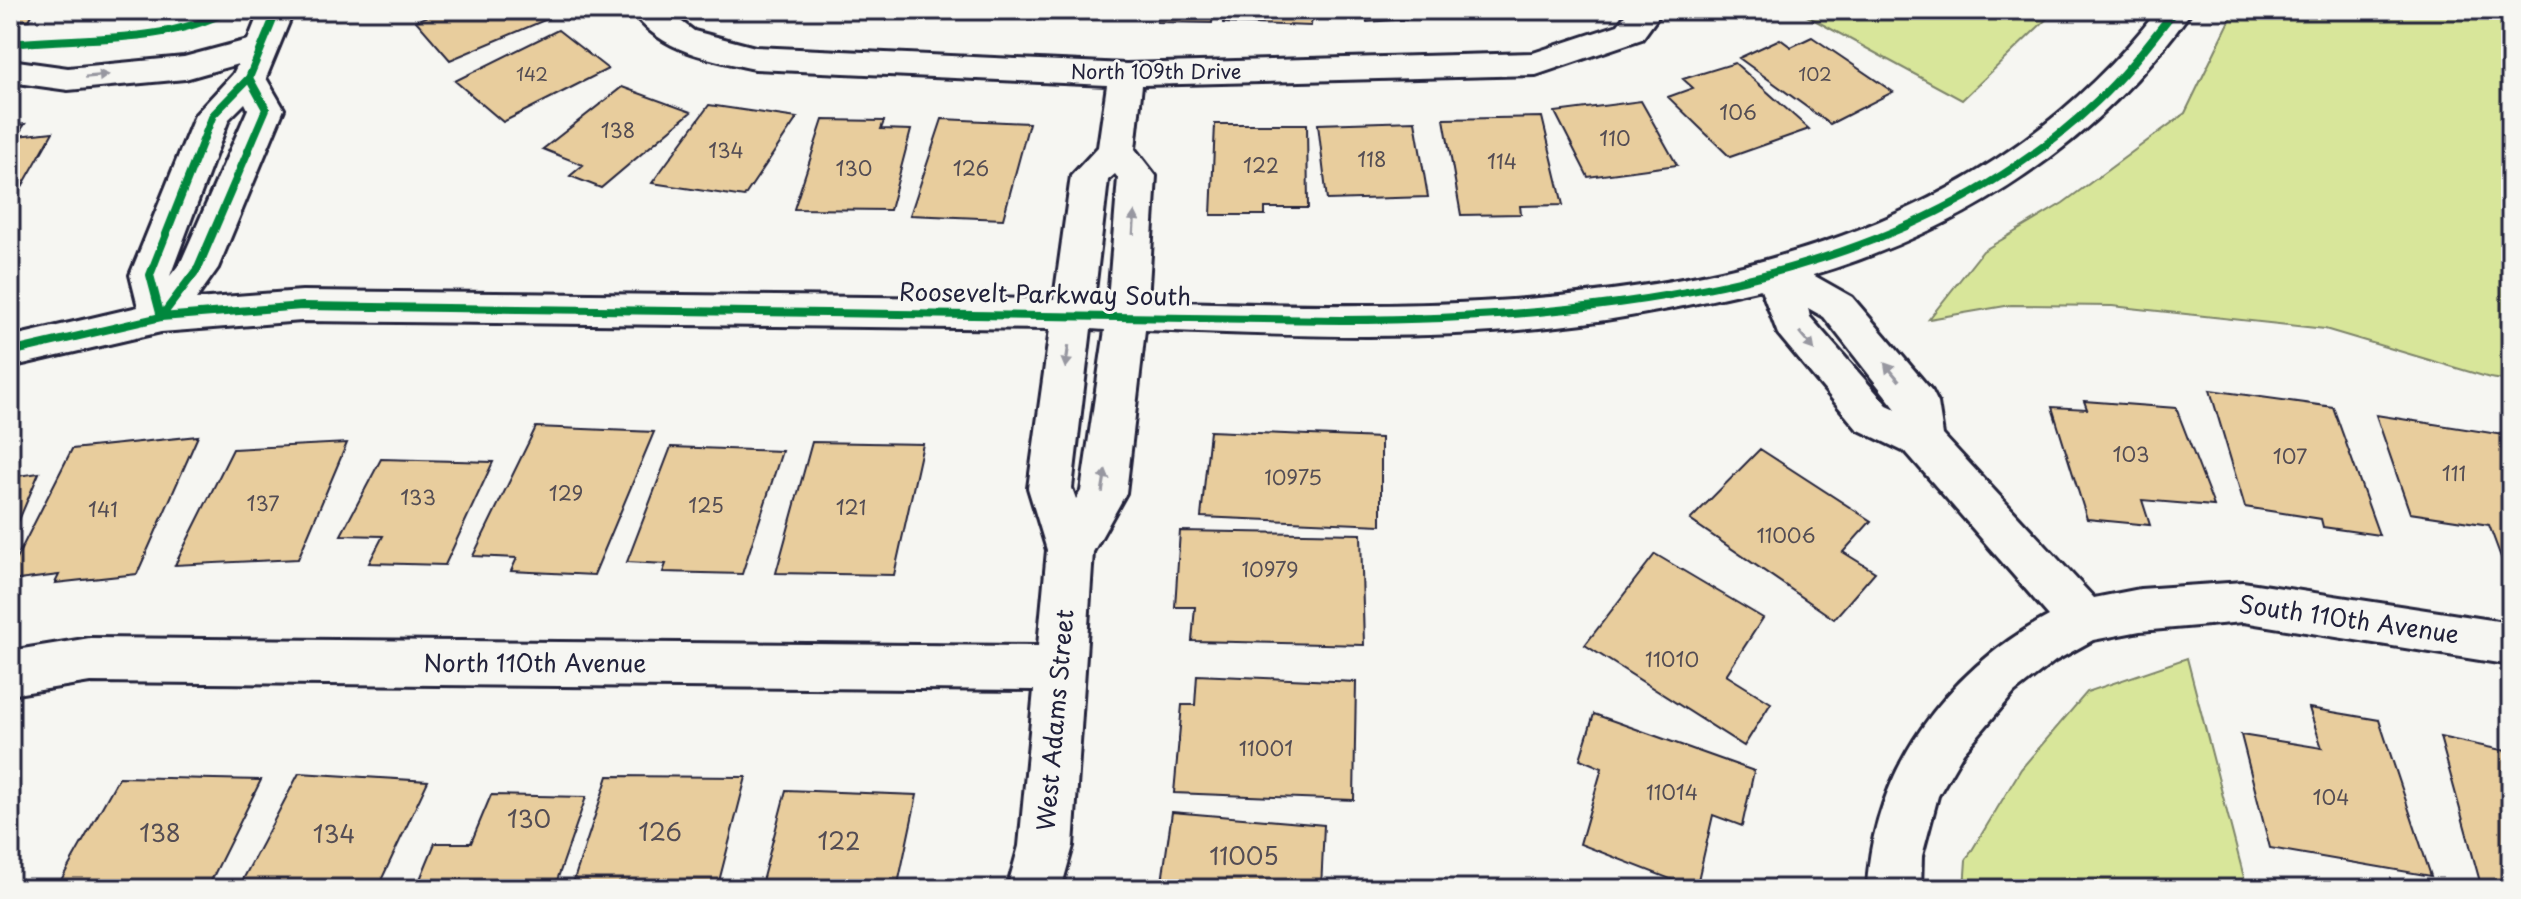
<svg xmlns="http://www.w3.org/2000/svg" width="2521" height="899" font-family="'Playpen Sans',sans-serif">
<rect width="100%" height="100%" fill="#f6f6f2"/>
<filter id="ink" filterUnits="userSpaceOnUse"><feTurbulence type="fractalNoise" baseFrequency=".0125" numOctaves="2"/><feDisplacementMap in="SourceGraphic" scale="16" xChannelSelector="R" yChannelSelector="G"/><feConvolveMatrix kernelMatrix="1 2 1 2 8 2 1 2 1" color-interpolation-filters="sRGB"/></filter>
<g filter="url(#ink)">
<path fill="#d8e69a" stroke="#7d846a" stroke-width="2" d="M1796,10H2056L1962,100Z
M2235,10H2511V381L2490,378L2325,329L2112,306L2011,305L1929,319L1983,251L2063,203L2185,113Z
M2187,658L2247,889H1964L1966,860L2021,769L2087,692Z"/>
<path fill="#e8cd9d" stroke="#22223b" stroke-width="2" d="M10,10H35L29,20L10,21Z
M443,10H545L552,17L450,60L416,21Z
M916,10H1005V13Z
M1016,10H1099L1098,19L1014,18Z
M1126,10H1214L1212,23L1157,22L1158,14L1125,13Z
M1224,10H1312L1311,26L1223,23Z
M1364,10H1447L1449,16L1367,22Z
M558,30L608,69L503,122L455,81Z
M1812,37L1893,92L1830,124L1739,58L1780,39L1791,47Z
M1735,63L1809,129L1730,157L1668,97L1693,88L1683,79Z
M622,87L691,112L601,188L570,176L583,165L543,149Z
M1641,101L1677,165L1588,177L1555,112Z
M709,105L797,118L744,197L652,183Z
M1542,117L1563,205L1520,206L1521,214L1461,215L1444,119Z
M942,119L1029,123L1003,219L910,215Z
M823,120L884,121L881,129L911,130L890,210L794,209Z
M1415,121L1428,197L1327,200L1318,124Z
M25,124L17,136L53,132L10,208V126Z
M1215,124H1307L1308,208H1265V215H1211Z
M2210,390L2333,407L2379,535L2323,527L2321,519L2245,507Z
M2084,401L2176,408L2214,506L2142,500L2150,525L2087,519L2052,407L2087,409Z
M2376,415L2511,436V562L2502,560L2489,525L2410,513Z
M536,427L654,432L594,575L511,571L517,558L473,556Z
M1210,431L1381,438V525L1201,517Z
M198,436L137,574L55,583L59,575L10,581V571L72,449Z
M812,442L923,444L894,575L776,573Z
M347,443L298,559L175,565L233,449Z
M671,447L782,451L742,574L663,572L666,564L627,562Z
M1760,449L1871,521L1843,552L1875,572L1834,619L1690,520Z
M381,459L493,462L445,565L369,563L383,536L341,535Z
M39,473L10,541V477Z
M1180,531L1361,534L1364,645L1192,641L1195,607H1175Z
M1655,554L1763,618L1726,675L1771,703L1744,746L1585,645Z
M1197,675L1356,682L1354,800L1174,793L1182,705H1195Z
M2309,708L2379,720L2431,876L2270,848L2241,735L2322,748Z
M1594,714L1754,771L1742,826L1713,815L1696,889L1580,844L1602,768L1580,759Z
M2440,737L2511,752V889H2482Z
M299,773L428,781L377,889H238Z
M608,776L746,777L717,889H571Z
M119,777L261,780L207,889H56Z
M786,790L917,795L897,889H760Z
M491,795L586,797L554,889H416L435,843H471Z
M1172,812L1324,825L1321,889H1161Z"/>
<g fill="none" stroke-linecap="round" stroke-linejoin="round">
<defs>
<path id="minor" d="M260,10H294L266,78L284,109L218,268L196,299L302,291L1054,299L1071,176L1098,147L1107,85L755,69C709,59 660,52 631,10H666L694,31L755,47L1126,64L1533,53L1618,25L1629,10H1663L1642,39L1536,75L1142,85L1135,149L1156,176L1148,301C1504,313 1917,320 2158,10H2192C2100,143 1966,229 1813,275L1852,297L1932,391L1938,403L1943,435L2094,598L2140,589L2243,582L2511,623V665L2243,622L2140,631L2093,640L2055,661L2014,693L1963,753L1938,796L1922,856L1921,889H1867C1872,771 1947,670 2049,616L1907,453L1857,429L1778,334L1761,289C1695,304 1626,319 1558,326C1422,342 1282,335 1145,330L1126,493L1093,552L1073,846L1061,889H1007L1019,846L1034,690L90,682L10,695V651L90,638L1038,646L1047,550L1028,488L1050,329L302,321L161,332L10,367V337L138,307L130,275L195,115L233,74L238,64L185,79L68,90L10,82V60L68,68L184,57L248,40ZM245,103L248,109L181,262L170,276L229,119ZM1115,174L1118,178L1108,300H1094L1108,180ZM1808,308L1824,317L1896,409L1887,405L1810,317ZM1091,329L1105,330L1081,491L1076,499L1072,488Z"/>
</defs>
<use href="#minor" stroke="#22223b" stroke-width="6"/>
<use href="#minor" fill="#f6f6f2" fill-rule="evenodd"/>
<defs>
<path id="cycleway" d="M10,44C81,36 165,45 229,10
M161,317L150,275L213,115L249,78L277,10
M161,317L198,268L266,109L249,78
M10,352L161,317L302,306L1341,320C1599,319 1900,288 2096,102C2126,74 2150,42 2175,10"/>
</defs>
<use href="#cycleway" stroke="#f6f6f2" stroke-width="12"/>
<use href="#cycleway" stroke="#00873e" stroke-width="8"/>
</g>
<defs><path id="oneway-solid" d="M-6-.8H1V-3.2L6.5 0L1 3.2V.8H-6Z" transform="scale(2)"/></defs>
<g fill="#9797a0">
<use href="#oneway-solid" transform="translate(97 76) rotate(-5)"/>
<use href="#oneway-solid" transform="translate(1134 223) rotate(-86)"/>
<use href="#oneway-solid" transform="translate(1807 341) rotate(50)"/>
<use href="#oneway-solid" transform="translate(1067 357) rotate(98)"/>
<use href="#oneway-solid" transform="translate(1892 372) rotate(-130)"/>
<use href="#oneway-solid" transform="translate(1104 481) rotate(-81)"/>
</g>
</g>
<g text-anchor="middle" stroke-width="6" stroke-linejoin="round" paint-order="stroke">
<g font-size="18" fill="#544d54">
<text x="532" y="81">142</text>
<text x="1815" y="81">102</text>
</g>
<g font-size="20" fill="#22223b" stroke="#f6f6f2">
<text x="1156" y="79">North 109th Drive</text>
</g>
<g font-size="20" fill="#544d54">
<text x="1738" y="120">106</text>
<text x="618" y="138">138</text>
<text x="1615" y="146">110</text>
<text x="726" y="158">134</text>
<text x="1372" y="167">118</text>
<text x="1502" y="169">114</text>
<text x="1261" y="173">122</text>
<text x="854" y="176">130</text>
<text x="971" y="176">126</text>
<text x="2131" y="462">103</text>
<text x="2290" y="464">107</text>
<text x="2454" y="481">111</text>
<text x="1293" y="485">10975</text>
<text x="566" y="501">129</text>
<text x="418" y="505">133</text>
<text x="263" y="511">137</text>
<text x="706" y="513">125</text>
<text x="851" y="515">121</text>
<text x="103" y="517">141</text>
<text x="1786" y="543">11006</text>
<text x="1270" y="577">10979</text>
<text x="1672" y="667">11010</text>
<text x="1266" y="756">11001</text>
<text x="1672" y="800">11014</text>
<text x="2331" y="805">104</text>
</g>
<g font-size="24" fill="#22223b" stroke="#f6f6f2">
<text transform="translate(1045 295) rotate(1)" y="8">Roosevelt Parkway South</text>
<text transform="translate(2349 620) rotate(8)" y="8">South 110th Avenue</text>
<text x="535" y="672">North 110th Avenue</text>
<text transform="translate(1056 720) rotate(-85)" y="8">West Adams Street</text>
</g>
<g font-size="24" fill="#544d54">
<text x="529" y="828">130</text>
<text x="660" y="841">126</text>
<text x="160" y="842">138</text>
<text x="334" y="843">134</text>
<text x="839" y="850">122</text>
<text x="1244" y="865">11005</text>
</g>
</g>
<rect width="2521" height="899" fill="none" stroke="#f6f6f2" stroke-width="40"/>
<rect x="20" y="20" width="2481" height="859" fill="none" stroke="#22223b" stroke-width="3" filter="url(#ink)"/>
</svg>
